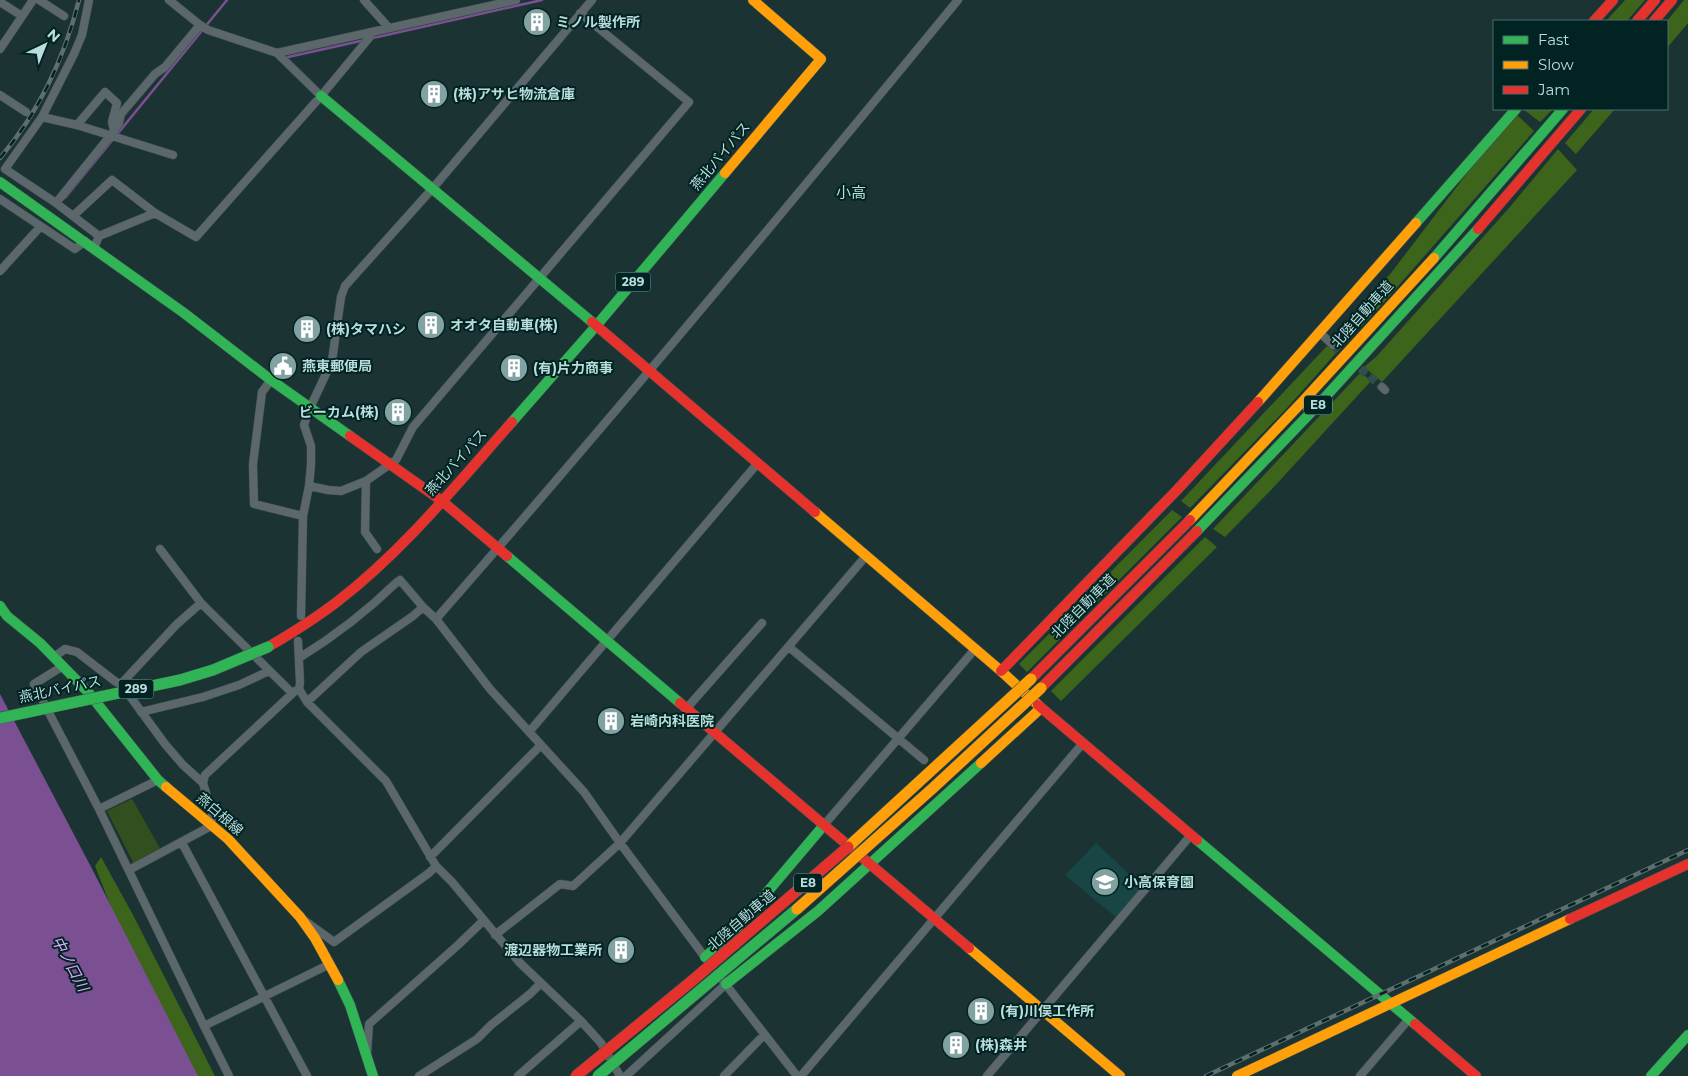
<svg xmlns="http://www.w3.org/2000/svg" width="1688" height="1076" font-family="Montserrat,'Noto Sans JP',sans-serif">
<rect width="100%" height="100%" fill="#1c3333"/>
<path fill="#174645" d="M1096,843L1144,888L1117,918L1065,875Z"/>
<path fill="#32501f" d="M132,799L161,850L134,864L107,811Z"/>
<path fill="#3c641a" d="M1625,0H1645L1627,21H1606Z
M1684,0H1688V23L1667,48V21Z
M1523,109H1553L1540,122Z
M1594,109H1615L1576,154L1565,143Z
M1517,115L1534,131L1385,301L1342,347L1337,343L1336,337L1354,316V313L1391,273L1484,151Z
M1558,149L1577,170L1382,382L1364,367L1376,357L1509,208Z
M1329,346L1336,353L1287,408L1190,508L1181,501L1326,347Z
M1361,372L1371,381L1272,489L1225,537L1213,529Z
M1172,510L1182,517L1027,672L1019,664Z
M1205,537L1217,547L1061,701L1051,691Z
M101,857L132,913L215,1076H192L122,935L95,866Z"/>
<path fill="#7b5093" d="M0,694L90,865L198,1076H0Z"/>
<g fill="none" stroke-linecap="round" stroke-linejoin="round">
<path stroke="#7b5093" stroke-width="2.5" d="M373,38L542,0
M288,57L365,40
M65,198L227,0"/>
<path stroke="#334c4c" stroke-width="8" stroke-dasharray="8 4" stroke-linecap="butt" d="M1333,345L1382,387"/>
<defs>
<path id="street" d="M39,0L64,16
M89,0L82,35L74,54L42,117L5,169L56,203L99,236L94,248
M169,0L200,25L208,30L277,53L321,96
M364,0L389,28
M0,2L22,16
M0,49L33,0
M277,53L516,0
M0,95L26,112
M42,117L77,125L173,155
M77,125L105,92L117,103L112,122L114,131
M0,199L75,249L85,241
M56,203L114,131L119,123L121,114L155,74L165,67L200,25
M73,216L112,180L155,213
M99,236L155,213L196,237L321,96L374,32
M0,271L40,227
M1320,333L1333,345
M271,380L262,392L253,464L254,504L303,516
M1382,387L1385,390
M366,481L365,532L377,549
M309,486L328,490L341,491L366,481L396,460L413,427L689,102L580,13
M160,549L201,603L292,693
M301,616L303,516L309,486L311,465V446L304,425L310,408L332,361L341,297L345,286L433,188L592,0
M436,619C614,416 787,208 958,0
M298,641L300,683L299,689L307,702L386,781L436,866L452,882L519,962L581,1021L601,1043L620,1076
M789,647L924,760
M54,657L65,649L77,652L116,682L121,684L165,744L183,765L203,783L212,813L211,826L129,870
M299,658C335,636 366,612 397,582L400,580L423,607L436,619L490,689L584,792L620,843L707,960
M63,666L34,684L99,809L204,1026L330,964
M121,684L177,624L201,603
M307,702L361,652L413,616L423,607
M686,709L762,623
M141,712L203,697L239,685L269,671
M529,732L757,464
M203,783L205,775L295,691
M99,809L158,780
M824,825L975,649
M182,843L307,1076
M430,857L541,745
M305,921L334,942L429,873L436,866
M495,935L560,884L573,886L620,843L866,556
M723,981L797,1076
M204,1026L229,1076
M367,1054L369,1024L458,945L484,920
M419,1076L477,1039L491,1025L530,994L541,983
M518,1076L581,1021
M626,1076L726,984
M724,1076L764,1035
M801,1076L1083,743
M987,1076L1191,835
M1360,1076L1409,1019"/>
<path id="fast" d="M321,96L592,322
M0,182L184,313L271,380L350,436
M1416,223L1516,109
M1434,258L1563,109
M512,422L596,326L725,173
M1197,531L1318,405L1478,229
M507,556L680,703
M0,606L7,616L40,643L88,692L158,780L166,787
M1197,840L1415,1024
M705,957L731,935L824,825
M338,980L350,1005L373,1076
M726,984L818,911L981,763
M1651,1076L1688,1035"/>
<path id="slow" d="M753,0L821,59
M725,173L821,59
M1258,402L1416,223
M815,512L1001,671L1038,705
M1190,520L1304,400L1434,258
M981,763L1041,708
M166,787L228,839L300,917L315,938L338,980
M969,948L1120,1076
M1237,1076L1570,919"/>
<path id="jam" d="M1594,21L1613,0
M1637,21L1655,0
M1654,21L1672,0
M1478,229L1581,109
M592,322L815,512
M350,436L442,501L507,556
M268,647C292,633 316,618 338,601C404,550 457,484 512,422
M1001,671L1177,490L1258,402
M1031,679L1190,520
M1041,688L1197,531
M680,703L969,948
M1038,705L1197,840
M1570,919L1688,864
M1415,1024L1476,1076"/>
</defs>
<use href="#street" stroke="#3a5050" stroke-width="9"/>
<use href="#fast" stroke="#3a5050" stroke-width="11"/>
<use href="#slow" stroke="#3a5050" stroke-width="11"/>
<use href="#jam" stroke="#3a5050" stroke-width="11"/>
<use href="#street" stroke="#5c676b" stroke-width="8"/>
<use href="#fast" stroke="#30b455" stroke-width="10"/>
<use href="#slow" stroke="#ff9f0a" stroke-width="10"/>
<use href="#jam" stroke="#e5322d" stroke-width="10"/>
<defs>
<path id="rail" d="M0,158C40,111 64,59 79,0
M1206,1076L1688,850"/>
</defs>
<use href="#rail" stroke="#5f6e6f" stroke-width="4.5"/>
<use href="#rail" stroke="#012322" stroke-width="2.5" stroke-dasharray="8" stroke-linecap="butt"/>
<defs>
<path id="fast-bridge" d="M0,718L180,680L213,670L268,647
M598,1076L797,909"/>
<path id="slow-bridge" d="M848,847L1031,679
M797,909L933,788L1041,688"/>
<path id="jam-bridge" d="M576,1076L693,980L848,847"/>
</defs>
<use href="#fast-bridge" stroke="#3a5050" stroke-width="12" stroke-linecap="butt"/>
<use href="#slow-bridge" stroke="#3a5050" stroke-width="12" stroke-linecap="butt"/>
<use href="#jam-bridge" stroke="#3a5050" stroke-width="12" stroke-linecap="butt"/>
<use href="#fast-bridge" stroke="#30b455" stroke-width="11"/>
<use href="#slow-bridge" stroke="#ff9f0a" stroke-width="11"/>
<use href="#jam-bridge" stroke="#e5322d" stroke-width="11"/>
</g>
<defs>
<symbol id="building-disc" viewBox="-11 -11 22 22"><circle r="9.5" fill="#81a2a1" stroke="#012322"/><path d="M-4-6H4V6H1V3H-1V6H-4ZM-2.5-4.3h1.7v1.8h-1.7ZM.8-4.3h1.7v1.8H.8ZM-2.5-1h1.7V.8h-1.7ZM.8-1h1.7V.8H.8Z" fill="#fff"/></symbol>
<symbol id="civic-disc" viewBox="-11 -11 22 22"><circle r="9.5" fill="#81a2a1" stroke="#012322"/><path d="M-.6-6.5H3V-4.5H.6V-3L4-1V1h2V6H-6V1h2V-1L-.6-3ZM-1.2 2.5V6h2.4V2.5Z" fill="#fff"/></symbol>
<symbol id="school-disc" viewBox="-11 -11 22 22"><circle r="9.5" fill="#81a2a1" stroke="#012322"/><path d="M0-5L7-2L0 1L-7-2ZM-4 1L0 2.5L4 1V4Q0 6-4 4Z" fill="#fff"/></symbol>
</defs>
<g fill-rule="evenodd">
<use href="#building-disc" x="521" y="6" width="32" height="32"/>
<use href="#building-disc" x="418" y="78" width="32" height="32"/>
<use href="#building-disc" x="415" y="309" width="32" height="32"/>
<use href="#building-disc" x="291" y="313" width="32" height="32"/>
<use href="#civic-disc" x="267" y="350" width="32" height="32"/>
<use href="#building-disc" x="498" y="352" width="32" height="32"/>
<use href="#building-disc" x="382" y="396" width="32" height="32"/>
<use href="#building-disc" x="595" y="705" width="32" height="32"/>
<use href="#school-disc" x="1089" y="866" width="32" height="32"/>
<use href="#building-disc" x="605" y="934" width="32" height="32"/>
<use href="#building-disc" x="965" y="995" width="32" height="32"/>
<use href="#building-disc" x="940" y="1029" width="32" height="32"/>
</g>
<g text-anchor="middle" stroke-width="4" stroke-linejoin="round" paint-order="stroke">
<g fill="#012322" stroke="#81a5a4" stroke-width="1">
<rect x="615.5" y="272.5" width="35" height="19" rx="4"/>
<rect x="1304" y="395.5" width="28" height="19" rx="4"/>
<rect x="118.5" y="679.5" width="35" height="19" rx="4"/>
<rect x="794" y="873.5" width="28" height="19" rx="4"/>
</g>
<g font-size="12" font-weight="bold" fill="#b8dddc">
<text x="633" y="286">289</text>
<text x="1318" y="409">E8</text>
<text x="136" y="693">289</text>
<text x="808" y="887">E8</text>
</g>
<g font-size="14" font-weight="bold" fill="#b8dddc" stroke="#012322" text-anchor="start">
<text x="556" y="27">ミノル製作所</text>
<text x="453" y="99">(株)アサヒ物流倉庫</text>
<text x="450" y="330">オオタ自動車(株)</text>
<text x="326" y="334">(株)タマハシ</text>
<text x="302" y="371">燕東郵便局</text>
<text x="533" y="373">(有)片力商事</text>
<text x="379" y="417" text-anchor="end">ビーカム(株)</text>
<text x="630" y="726">岩崎内科医院</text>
<text x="1124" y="887">小高保育園</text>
<text x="602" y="955" text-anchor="end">渡辺器物工業所</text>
<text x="1000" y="1016">(有)川俣工作所</text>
<text x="975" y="1050">(株)森井</text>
</g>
<g font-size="14" fill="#b8dddc" stroke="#012322">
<text transform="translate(720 156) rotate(-50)" y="5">燕北バイパス</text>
<text transform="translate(1362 314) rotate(-48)" y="5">北陸自動車道</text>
<text transform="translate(456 462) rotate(-48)" y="5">燕北バイパス</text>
<text transform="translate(1083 606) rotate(-45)" y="5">北陸自動車道</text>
<text transform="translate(60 689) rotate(-12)" y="5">燕北バイパス</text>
<text transform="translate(220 814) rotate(41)" y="5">燕白根線</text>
<text transform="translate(741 920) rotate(-41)" y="5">北陸自動車道</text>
</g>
<g font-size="15" fill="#b8dddc" stroke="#012322">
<text x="851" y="198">小高</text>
</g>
<g font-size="15" font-style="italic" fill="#dfabfc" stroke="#012322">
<text transform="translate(70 964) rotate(62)" y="5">中ノ口川</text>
</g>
</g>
<rect x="1493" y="20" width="175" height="90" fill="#012322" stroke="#4a6d6c"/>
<rect x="1503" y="36" width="25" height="8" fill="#30b455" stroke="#4a6d6c"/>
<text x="1538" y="45" font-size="15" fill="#b8dddc">Fast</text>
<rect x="1503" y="61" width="25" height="8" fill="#ff9f0a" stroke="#4a6d6c"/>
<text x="1538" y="70" font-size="15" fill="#b8dddc">Slow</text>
<rect x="1503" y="86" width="25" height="8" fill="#e5322d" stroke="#4a6d6c"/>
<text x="1538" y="95" font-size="15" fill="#b8dddc">Jam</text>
<g transform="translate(45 45) rotate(43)" stroke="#012322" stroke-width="4" paint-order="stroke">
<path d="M0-4L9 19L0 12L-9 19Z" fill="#b8dddc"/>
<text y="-8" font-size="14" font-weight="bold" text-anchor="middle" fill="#b8dddc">N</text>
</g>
</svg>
